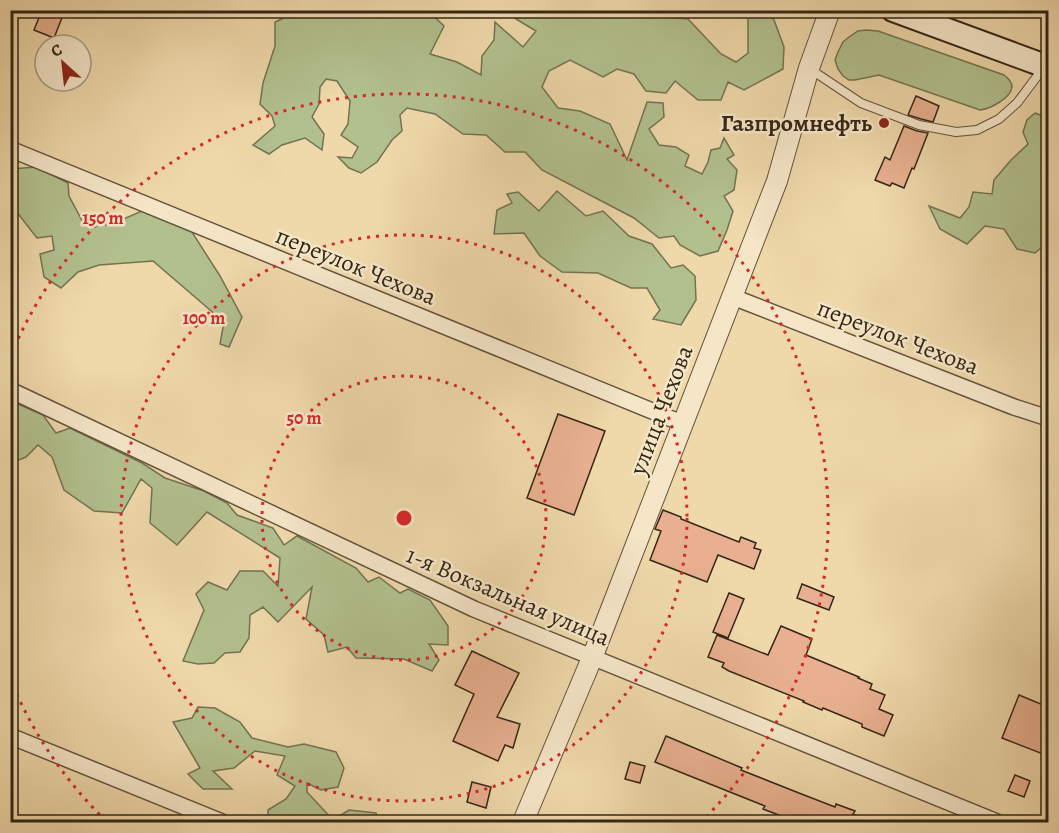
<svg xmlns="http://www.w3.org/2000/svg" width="1059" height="833" font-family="Alegreya,serif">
<rect width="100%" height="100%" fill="#efd8aa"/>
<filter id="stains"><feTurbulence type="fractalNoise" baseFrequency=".00333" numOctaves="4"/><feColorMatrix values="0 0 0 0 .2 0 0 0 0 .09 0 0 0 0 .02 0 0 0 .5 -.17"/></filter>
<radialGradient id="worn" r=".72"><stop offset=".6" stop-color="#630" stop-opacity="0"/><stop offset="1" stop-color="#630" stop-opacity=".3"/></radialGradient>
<path fill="#b2c08e" stroke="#737352" stroke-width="1.5" d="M645,10L664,17L688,19L721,54L736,62L748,53V18L743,11H766L774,20L784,47L783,69L744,90L728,82L721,100H698L675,81L666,93L646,91L634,74L617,69L603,77L570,60L549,71L542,87L558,108L580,111L610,124L627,160L647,102L663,103L664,117L649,129L659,145L676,147L689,155L685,166L702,174L708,162L711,150L720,148L724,138L734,155L727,159L737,170L734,190L724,196L733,211L727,230L718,251L700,256L680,245L674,236L659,238L634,218L542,170L525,152H505L486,135L463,134L435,114L407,108L400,115L402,131L392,140L377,162L361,173L349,168L338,157L352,158L358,147L341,135L348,124L350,101L337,81L326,79L320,87L319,104L312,117L324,134L322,150L305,138L282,145L269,154L253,145L275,126L272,116L260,104L263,83L275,46V22L299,11H428L444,26L430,54L457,62L481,75L482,56L494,40L495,22L523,47L536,31L516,19L532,11Z
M866,30L878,31L1004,75C1008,78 1012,82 1012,87C1011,98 990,109 980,110L879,75L855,80H849L843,76L838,69L835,60L838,52L843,42L849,37L858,31Z
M1035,113L1048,118V242L1035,253L1017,249L1004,229L985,226L967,244L940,229L929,206L960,218L969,207L973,192L992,194L994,180L1011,160L1028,144L1023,132L1027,120Z
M36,167L68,183L69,196L84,224L110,225L144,210L192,232L220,276L242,317L229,347L220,344L224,322L153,261L99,265L78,272L61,288L44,277L40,254L54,250L52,236L37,238L16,211L11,244V169Z
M557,191L586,216L603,211L629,236L652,244L671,268L683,265L695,276L696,300L681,325L653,319L660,310L647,288H631L598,273L562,272L540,256L524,233L494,234L497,210L512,203L507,194L518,192L539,211Z
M11,401L43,415L56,433L70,428L142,463L165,478L204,491L227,503L237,515L273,528L284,545L297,536L356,568L368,582L379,577L400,593L408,589L430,600L448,626V645L429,644L439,660L432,671L404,659L356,658L347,647L328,652L324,635L306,619L312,587L278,622L263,607L250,615L249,638L240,652L225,653L214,663L198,664L183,661L204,610L196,594L208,582L227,590L240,571H263L278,586L280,558L207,512L177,545L150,523L152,488L141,479L122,513L94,511L64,490L52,457L38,445L26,457L11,463Z
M198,707L215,708L240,722L252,738L288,747L304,744L336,752L344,768L338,787L321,790L307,783V792L333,820L349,810L376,813L379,822H277L268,819V810L286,799L295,786L277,775L285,756L255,751L234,768L213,771L232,789H203L188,774L200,768L173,722L192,718Z"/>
<path fill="#e8b090" stroke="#342616" stroke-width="1.5" d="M42,10H65L54,38L34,30Z
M916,96L939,106L933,122L921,119L908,115Z
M904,126L917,131L928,133L914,169L912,168L904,188L892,183L890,186L875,180L885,157L890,160Z
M558,414L605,431L574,515L527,498Z
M663,510L681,517V519L739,542L741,537L756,543L754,548L761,550L754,569L718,555L707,582L650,560L661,531L655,529Z
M802,584L834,597L829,610L797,598Z
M729,593L744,599L728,638L713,632Z
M781,626L812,639L806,655L859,677L858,678L872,684L870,689L885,695L879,709L893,715L884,736L862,727V724L823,708L822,710L803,702L804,701L729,671L722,667L724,663L708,657L717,635L768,655Z
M472,651L519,673L497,717L520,724L513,748L505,745L498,761L453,741L474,694L455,685Z
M1019,695L1048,707V756L1002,738Z
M666,736L742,768L741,770L804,795L835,807L836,804L855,811L853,814L872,821V822H797L763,809L765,806L655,762Z
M630,762L645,766L640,783L625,779Z
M1015,775L1030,781L1024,797L1008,791Z
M472,782L491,787L486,808L467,802Z"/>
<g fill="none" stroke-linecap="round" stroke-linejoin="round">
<defs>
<path id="service" d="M810,69L861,103L919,125L956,132L977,130L999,119L1017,103L1044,67"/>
<path id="minor" d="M10,149L684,424
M733,297L1014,407L1048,418
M10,390L474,609L997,822
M10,736L222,822"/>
<path id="tertiary" d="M523,822L592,658L777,181L809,68L830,10"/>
<path id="secondary" d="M893,10L1048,67"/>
</defs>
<use href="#service" stroke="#63523b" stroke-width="10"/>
<use href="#minor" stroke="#63523b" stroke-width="18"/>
<use href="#tertiary" stroke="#63523b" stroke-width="22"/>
<use href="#secondary" stroke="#342616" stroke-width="26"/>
<use href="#service" stroke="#f5e6c8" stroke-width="8"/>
<use href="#minor" stroke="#f5e6c8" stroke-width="15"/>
<use href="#tertiary" stroke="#f5e6c8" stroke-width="20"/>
<use href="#secondary" stroke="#f5e6c8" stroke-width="22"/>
</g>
<g fill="none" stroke="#d62828" stroke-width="3" stroke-dasharray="3 6">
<circle cx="404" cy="518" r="142"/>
<circle cx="404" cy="518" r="283"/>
<path d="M106 821A425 425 0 0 1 11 681M11 355A425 425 0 1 1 702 821"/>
</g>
<circle fill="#8f2418" stroke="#f5e6c8" stroke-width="2" cx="884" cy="123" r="6"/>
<g text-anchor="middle" stroke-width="5" stroke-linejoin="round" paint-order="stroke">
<g font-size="24" font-weight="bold" fill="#342616" stroke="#f5e6c8" text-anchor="end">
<text x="872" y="131">Газпромнефть</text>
</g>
<g font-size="24" fill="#342616" stroke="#f5e6c8">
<text transform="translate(356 266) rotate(22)" y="8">переулок Чехова</text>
<text transform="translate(898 337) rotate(21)" y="8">переулок Чехова</text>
<text transform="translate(661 410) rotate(-69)" y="8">улица Чехова</text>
<text transform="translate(508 596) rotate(23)" y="8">1-я Вокзальная улица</text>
</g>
</g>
<circle cx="404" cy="518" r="9" fill="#d62828" stroke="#f5e6c8" stroke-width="3"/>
<g font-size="18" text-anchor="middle" font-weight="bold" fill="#d62828" stroke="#f5e6c8" stroke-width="5" stroke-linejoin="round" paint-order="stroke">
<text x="103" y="224">150 m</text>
<text x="204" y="324">100 m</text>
<text x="304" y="424">50 m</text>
</g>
<rect width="1059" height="833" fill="none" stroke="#efd8aa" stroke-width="36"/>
<rect x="12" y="12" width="1035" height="809" fill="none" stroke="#342616" stroke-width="3"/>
<rect x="18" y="18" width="1023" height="797" fill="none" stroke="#342616" stroke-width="1.5"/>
<g transform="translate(63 63) rotate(333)"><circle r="28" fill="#f5e6c8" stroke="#a89981" stroke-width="1.5"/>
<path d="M0-4.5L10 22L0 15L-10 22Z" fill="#8f2418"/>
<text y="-9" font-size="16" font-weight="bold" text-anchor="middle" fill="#342616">С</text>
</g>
<rect width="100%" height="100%" filter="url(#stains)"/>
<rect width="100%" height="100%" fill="url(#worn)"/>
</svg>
